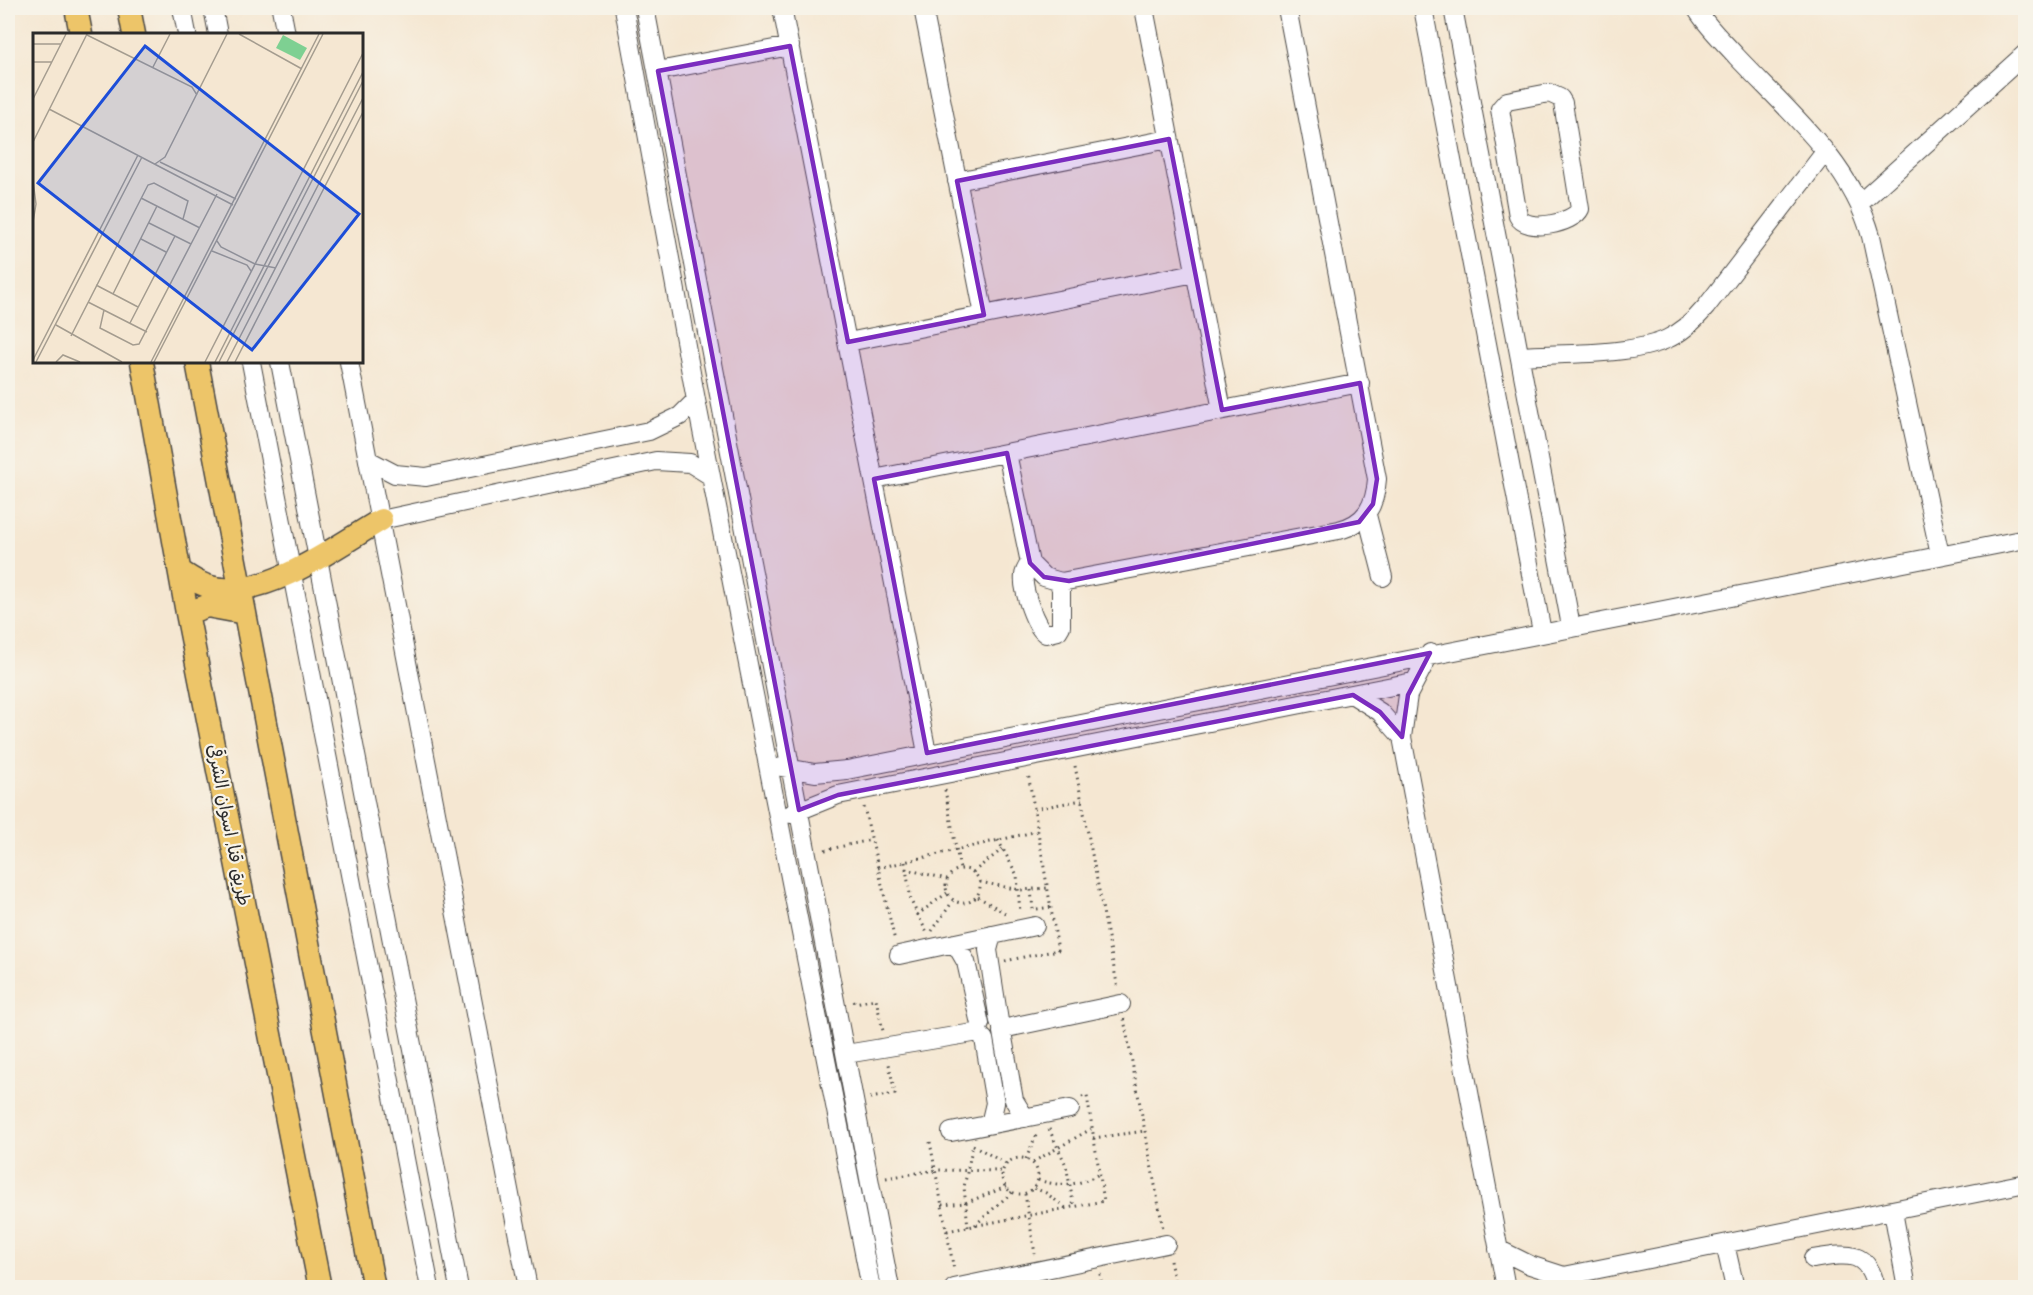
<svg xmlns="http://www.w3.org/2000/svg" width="2033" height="1295" font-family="'Comic Neue','Playpen Sans Arabic',sans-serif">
<rect width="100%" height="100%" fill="#f7f3e8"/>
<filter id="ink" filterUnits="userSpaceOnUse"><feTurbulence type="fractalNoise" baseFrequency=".0167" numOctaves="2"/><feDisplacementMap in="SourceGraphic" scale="12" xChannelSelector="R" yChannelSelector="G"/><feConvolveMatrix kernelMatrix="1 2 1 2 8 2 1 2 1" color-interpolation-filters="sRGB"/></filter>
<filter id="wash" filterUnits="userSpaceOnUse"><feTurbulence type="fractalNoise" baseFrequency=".008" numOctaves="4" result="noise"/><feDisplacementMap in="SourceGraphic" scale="24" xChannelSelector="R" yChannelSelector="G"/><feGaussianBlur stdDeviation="1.35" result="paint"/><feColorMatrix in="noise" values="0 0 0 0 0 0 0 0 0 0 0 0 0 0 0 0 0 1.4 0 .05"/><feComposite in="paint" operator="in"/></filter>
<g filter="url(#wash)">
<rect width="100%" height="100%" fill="#f5e7d2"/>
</g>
<g filter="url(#ink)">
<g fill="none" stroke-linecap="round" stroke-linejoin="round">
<defs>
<path id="minor" d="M182,8L187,34
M213,8L218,34
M281,8L286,34
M624,8L696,400L871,1288
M645,8L890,1288
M782,8L927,753
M923,8L984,315
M1144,8L1222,410
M1423,8L1542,632
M1453,8L1571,626
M1696,8C1706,26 1723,41 1737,57C1787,110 1851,163 1871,236L1940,555
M658,71L790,46
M1549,93L1560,98L1563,103L1580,209C1574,223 1526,234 1518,216L1500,109L1507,101Z
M957,181L1169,139
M1860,203L2026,53
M848,342L1195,273
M1520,356C1562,353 1630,356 1667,339C1683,332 1695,320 1706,307L1825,152
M251,362L430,1288
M280,362L459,1288
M349,362L528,1288
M1007,453L1030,563L1044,577L1061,582L1339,530C1366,523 1375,506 1377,479L1287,8
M368,460L395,474L426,477L649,431L680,416L696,400
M874,479L1360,383
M1367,515L1383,577
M381,520L656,461L690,463L711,476
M1030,563C1027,567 1024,571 1024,576C1022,588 1035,628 1046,634L1058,631L1061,626V582
M1430,653L1408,695L1402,737L1506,1288
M1353,695L1380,712L1402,737
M781,767L815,773L847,770L2026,539
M791,814L838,795L1413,682
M992,935L988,950L999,1021
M955,943L966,962L980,1024
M899,955L1035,926
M1002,1029L1121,1004
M1002,1032L1014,1100L1025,1118
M984,1039L995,1103L990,1124
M846,1054L979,1032
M951,1132L1070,1109
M1893,1211L1907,1288
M1725,1244L1735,1288
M1498,1249L1530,1265L1564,1276
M1813,1259C1845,1254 1868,1248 1876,1288
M954,1288L1166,1244
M1548,1288L1564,1276L2026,1183"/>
<path id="major" d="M76,8L81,34
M129,8L134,34
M142,362L187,613L320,1288
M197,362L374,1288
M180,571C193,580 206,588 222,589C273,594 338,545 381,520
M187,613L207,606L245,613"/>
</defs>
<use href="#minor" stroke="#494744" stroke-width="20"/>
<use href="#major" stroke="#494744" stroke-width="25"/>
<path stroke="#494744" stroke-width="3" stroke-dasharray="1.5 4.5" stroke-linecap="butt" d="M1075,766L1118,989
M945,790L960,869
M864,807L895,941
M1034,809L1082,800
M998,840L1017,875L1020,912
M825,850L871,840
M905,862L911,901L927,933
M878,868L1038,831
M946 886a17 17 0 1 1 34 0a17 17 0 1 1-34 0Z
M905,869L947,879
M973,872L1004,848
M980,882L1020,890L1048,888
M1031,890L1033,909
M978,897L1007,914
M1037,909L1051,907
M917,915L947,893
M932,931L953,901
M1005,961L1058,950L1028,773
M854,1001L855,1003L876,999L883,1031
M1124,1019L1163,1228
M870,1098L895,1094L889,1064
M1049,1129L1066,1165L1074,1207
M1093,1138L1145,1131
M930,1142L954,1270
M973,1145L1006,1164
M1002 1176a18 18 0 1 1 36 0a18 18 0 1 1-36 0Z
M1026,1159L1037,1133
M1033,1162L1091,1129
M886,1178L936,1170L1003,1171
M1038,1180C1061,1187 1078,1186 1099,1174
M1034,1188L1046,1193L1067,1209
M1025,1194L1035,1254
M942,1205L965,1203L1006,1187
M975,1225L1012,1192
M968,1227L964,1187L973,1144
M947,1231L1104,1201L1087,1096L1081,1097
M1170,1261L1176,1288
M1100,1274L1102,1287
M1103,1287L1118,1288"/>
<use href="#minor" stroke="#fff" stroke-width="18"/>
<use href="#major" stroke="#edc569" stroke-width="22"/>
</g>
</g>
<path fill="#7b2cbf" fill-opacity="0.2" stroke="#7b2cbf" stroke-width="4.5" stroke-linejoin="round" d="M790,46L848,342L984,315L957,181L1169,139L1222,410L1360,383L1377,479L1373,504L1359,522L1069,581L1044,577L1030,563L1007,453L874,479L927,753L1430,653L1408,695L1402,737L1380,712L1353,695L838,795L799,810L658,71Z"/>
<g text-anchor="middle" stroke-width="4.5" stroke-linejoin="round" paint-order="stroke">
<g font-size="18" fill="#2b2b2b" stroke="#f7f3e8">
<text transform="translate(229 825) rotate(79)" y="6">طريق قنا, اسوان الشرقى</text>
</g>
</g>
<g transform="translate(33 33)">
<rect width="330" height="330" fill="#f5e7d2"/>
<path d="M250,2L274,15L267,27L243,15Z" fill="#7ed092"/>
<path fill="none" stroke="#a49c8f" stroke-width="1.5" d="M206,1L269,36M54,2L159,54L164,62M0,11H28M0,29H19M120,34L137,1M0,66L33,1M16,76L200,172M0,109L54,1M127,129L203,166M122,131L132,124L194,1M0,148L3,171L0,189M108,165L167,195M116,190L158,211M108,206L133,219M184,208L188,214L222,231M179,218L214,232L218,238M222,231L243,235M63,252L105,274M80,261L124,173M55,269L114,299M71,277L67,295L100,312L106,311L184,161M97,290L142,203M23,292L89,329M38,303L115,152L121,150L155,168L150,186M0,327L105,122M3,329L109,124M23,329L30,322L47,329M118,329L286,1M121,329L290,1M172,329L330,20M182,329L330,39M186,329L330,48M194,329L330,65M202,329L330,79"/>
<path fill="#1d4ed8" fill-opacity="0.15" stroke="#1d4ed8" stroke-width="3" d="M112,13L326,181L219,317L5,150Z"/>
<rect width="330" height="330" fill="none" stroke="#2b2b2b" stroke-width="3"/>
</g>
<rect width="2033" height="1295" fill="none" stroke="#f7f3e8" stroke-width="30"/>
</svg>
